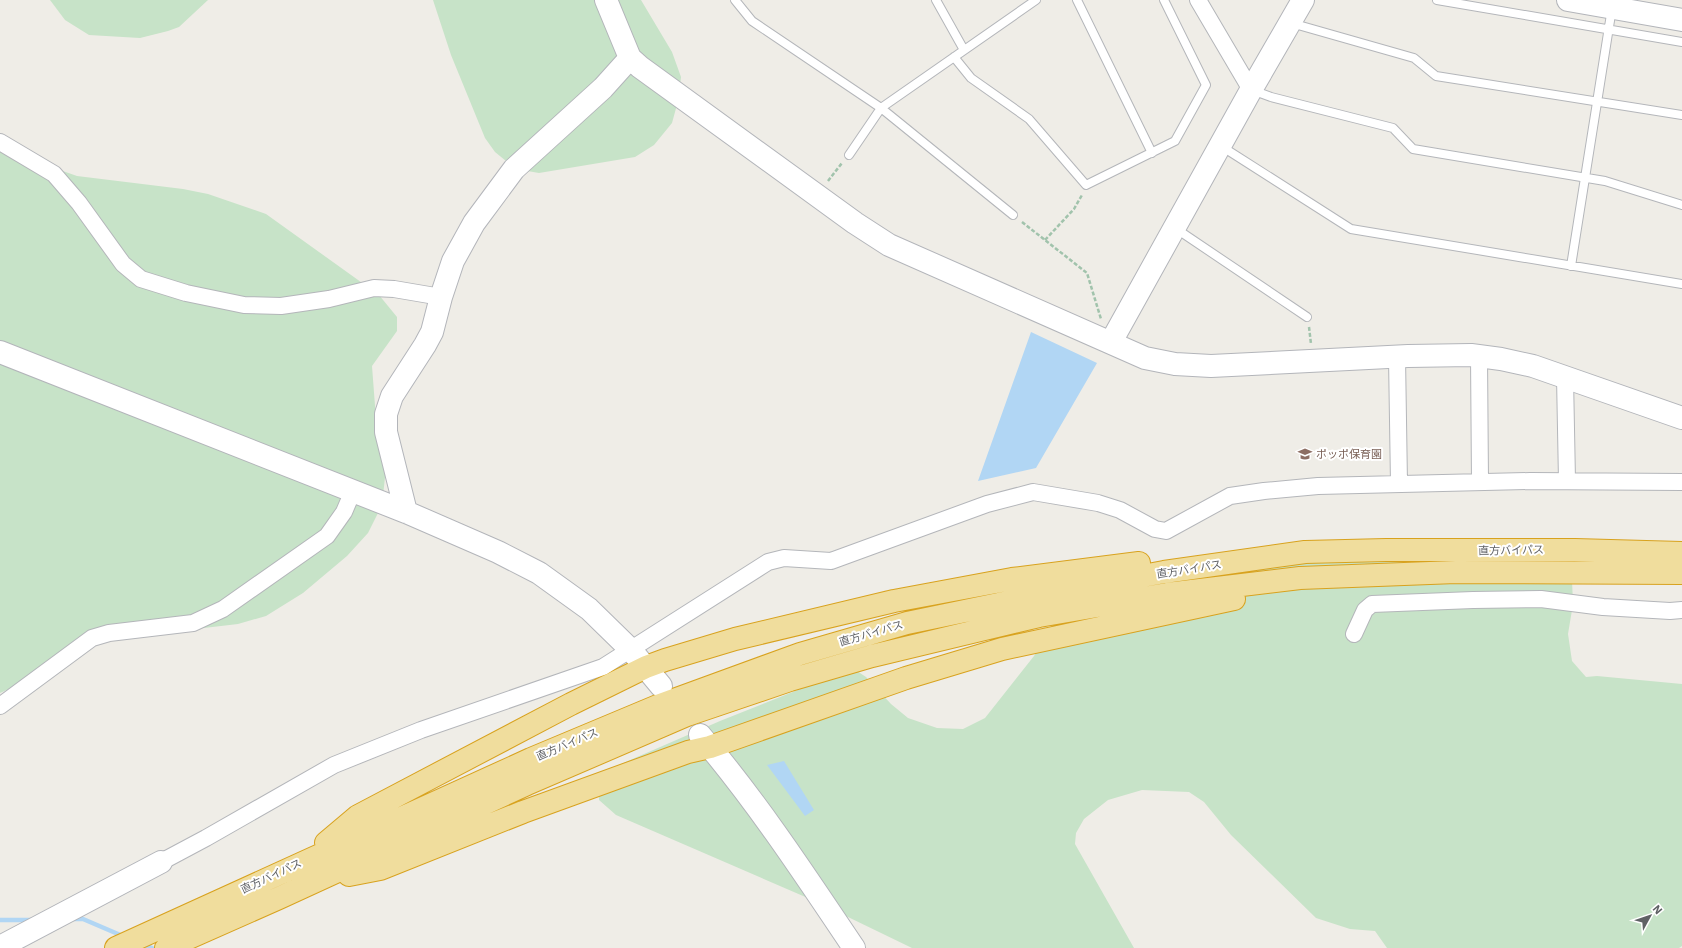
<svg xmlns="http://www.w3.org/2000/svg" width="1682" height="948" font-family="'IBM Plex Sans','Noto Sans JP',sans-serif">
<rect width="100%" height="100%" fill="#efede7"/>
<path fill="#c7e3c8" d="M50,0H208L179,27L168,31L140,38L89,35L65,20Z
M433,0H641L672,52L681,77L678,101L672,123L654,145L635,157L539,173L516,169L495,152L485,138L451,55Z
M0,149L77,176L183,189L208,194L266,214L379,295L397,317V331L372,366L376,419L386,468L382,505L368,533L347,556L303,593L266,616L238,624L127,637L78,649L45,663L22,683L0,693Z
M1461,542L1568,554L1572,580L1573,604L1568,634L1572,661L1586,677L1597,676L1682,684V946L1679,948H1387L1375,931L1350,929L1316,918L1231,835L1204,802L1189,792L1142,790L1108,800L1084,819L1076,833L1075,844L1134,948H912L817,902L616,815L599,800V792L608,772L621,764L720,721L848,670L857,671L866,677L891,704L908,718L937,728L963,729L985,718L1034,656L1049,632L1066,617L1155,582Z"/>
<path fill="#b1d6f4" d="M1031,332L1097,363L1036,468L978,481Z
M784,761L814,810L805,816L767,765Z"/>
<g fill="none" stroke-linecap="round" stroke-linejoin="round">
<path stroke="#b1d6f4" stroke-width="4.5" d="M72,919H83L125,937
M0,920H32
M143,944L152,948"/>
<defs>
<path id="lane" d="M735,0L752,21L881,108L1013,215
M936,0L964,50
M1077,0L1152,153
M1437,0L1682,42
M1291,23L1414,58L1436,76L1682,115
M954,57L971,78L1029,119L1086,185L1175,141L1206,85L1164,0
M1252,90L1271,97L1393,128L1413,149L1605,181L1682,205
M1221,146L1351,229L1682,284
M849,155L881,108L1036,0
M1175,228L1307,317
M1571,266L1612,8"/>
<path id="street" d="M1198,0L1251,90
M0,142L54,174L79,203L123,264L141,279L186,293L244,305L281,306L329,299L374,288L394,289L441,297
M1479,356L1480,482
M1397,357L1399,484
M1565,377L1567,481
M1354,634L1365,610L1372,604L1473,600L1541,599L1603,607L1670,611L1682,610
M0,706L92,638L109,633L193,623L223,609L327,536L344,512L353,491
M161,862L206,838L334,765L421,730L603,667L768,562L784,558L831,561L987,504L1033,492L1098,503L1120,510L1155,529L1166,531L1230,496L1264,491L1318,486L1530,481L1682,482"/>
<path id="secondary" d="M606,0L630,58L640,67L855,223L889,245L1145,358L1175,364L1211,366L1408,356L1471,355L1501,359L1533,366L1682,418
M1568,0L1682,20
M1111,342L1251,90L1303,0
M0,352L406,512L498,552L539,573L589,609L631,650L661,686
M406,512L386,432V414L392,396L425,345L432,332L441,297L453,261L474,223L514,169L603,88L630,58
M700,735C757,802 805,875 854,948
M0,947L161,862"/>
<path id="highway" d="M326,843L358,816L571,704L646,667L665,660L735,639L894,601L1012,579L1139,563
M349,875L380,869L523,812L688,752L710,747L906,678L1002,649L1234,599
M116,948L531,759L660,705L800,654L907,623L1047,594L1164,572L1305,552L1386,550H1575L1682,553
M166,948L279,898L527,784L687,715L790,680L872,656L1039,616L1167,594L1300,578L1456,572L1682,573"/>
</defs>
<use href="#lane" stroke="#b4b6ba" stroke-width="10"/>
<use href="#street" stroke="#b4b6ba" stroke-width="18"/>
<use href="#secondary" stroke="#b3b5ba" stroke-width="24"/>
<use href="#highway" stroke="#d8a21e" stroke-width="24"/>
<path stroke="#a1c3ac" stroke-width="2.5" stroke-dasharray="4 2" stroke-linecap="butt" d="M828,181L842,163
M1022,222L1087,273L1101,319
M1045,240L1074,209L1082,195
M1309,327L1311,344"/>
<use href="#lane" stroke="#fff" stroke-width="8"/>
<use href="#street" stroke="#fff" stroke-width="16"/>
<use href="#secondary" stroke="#fff" stroke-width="22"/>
<use href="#highway" stroke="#f0dd9d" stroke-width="22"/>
</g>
<defs>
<symbol id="school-bare" viewBox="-9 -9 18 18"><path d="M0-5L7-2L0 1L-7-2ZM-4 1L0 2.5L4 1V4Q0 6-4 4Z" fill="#8d6e63" stroke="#fff" stroke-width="2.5" paint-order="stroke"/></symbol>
</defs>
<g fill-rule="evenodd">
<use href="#school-bare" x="1295" y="444" width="20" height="20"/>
</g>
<g text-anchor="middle" stroke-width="4" stroke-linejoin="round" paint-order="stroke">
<g font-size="11" fill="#785e54" stroke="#fff" text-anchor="start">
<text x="1316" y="458">ポッポ保育園</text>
</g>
<g font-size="11" fill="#5f6165" stroke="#fff">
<text transform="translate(1511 550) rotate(-1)" y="4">直方バイパス</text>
<text transform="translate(1189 569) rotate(-9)" y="4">直方バイパス</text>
<text transform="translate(871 633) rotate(-16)" y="4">直方バイパス</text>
<text transform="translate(567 744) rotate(-23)" y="4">直方バイパス</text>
<text transform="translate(271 876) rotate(-25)" y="4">直方バイパス</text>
</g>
</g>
<g transform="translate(1650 916) rotate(50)" stroke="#ffffff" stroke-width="3" paint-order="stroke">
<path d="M0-3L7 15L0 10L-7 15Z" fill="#5f6165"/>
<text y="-6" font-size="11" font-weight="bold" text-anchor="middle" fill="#5f6165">N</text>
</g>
</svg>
